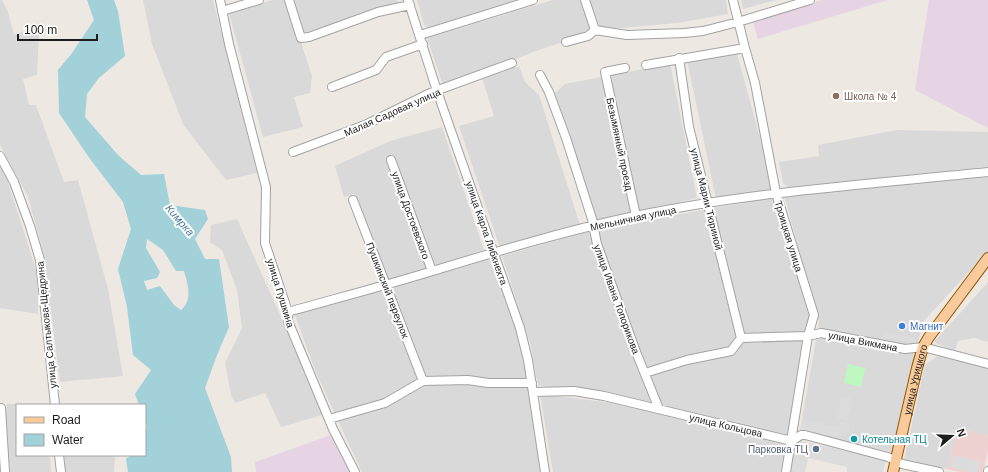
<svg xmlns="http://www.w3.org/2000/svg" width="988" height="472" font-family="Arial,sans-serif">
<rect width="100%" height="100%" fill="#ede8e2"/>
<path fill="#dad9d9" d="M0,0H2L8,12L14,35L37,26L39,35L37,75L23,79L29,105H36L64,182L78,180L108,289L123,376L60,382L44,255L28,197L0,145Z
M143,0H213L257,173L226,180L183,124L152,44Z
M273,0H287L312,76L310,93L294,97L303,127L263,137L229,13Z
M292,0H397L398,4L318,30L301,33Z
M417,0H518L429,29L424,25Z
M553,0H582L592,32L536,51L455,83L443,85L427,38Z
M590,0H726L728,14L677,23L600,30Z
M741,0H776L743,9Z
M737,54L774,189L716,199L687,60Z
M670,64L697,198L596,221L555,93L565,84Z
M519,66L525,82L539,95L580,225L500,248L459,126L494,116L482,77Z
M442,127L484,250L387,282L354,194L344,197L335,166L390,141Z
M897,130L988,132V167L788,187L783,183L779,162L819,156L818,145Z
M0,165L5,173L38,276V314L0,308Z
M988,176V251L923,322L892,452L800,431L819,322L784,196Z
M776,197L809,315L788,438L655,405L538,385L531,346L502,256L601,228Z
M237,219L281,317L322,415L281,427L265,393L235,403L231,395L225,363L242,328L237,290L222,250L210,242L211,225Z
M494,258L523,349L542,472H362L316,373L295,315Z
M988,282V342L974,338L958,341L955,351L934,342Z
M938,356L988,368V436L958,428L947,469L904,460L925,365Z
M540,394L654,408L787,444L782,472H553Z
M7,404H45L17,405V455H50L51,472H6L3,433Z
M62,455H115L114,472H64Z"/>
<path fill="#eed1d1" d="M958,428L988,436V451L983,472H960L947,469Z"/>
<path fill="#e6d4e4" d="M822,0H888L758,39L752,19Z
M929,0H988V128L915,90Z
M331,435L350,472H256L255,462Z"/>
<path fill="#bef7bf" d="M848,364L865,368L861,387L844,383Z"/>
<path fill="#dcdcdc" d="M885,332L916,337L915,343L884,337Z
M841,397L852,399L847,421L837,418Z
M803,420L839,427L840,422L850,424L849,432L842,431L841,438L801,431Z
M797,440L886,460L883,472H847V467L808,458L805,472H790Z
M953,455L981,462L978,472H969L950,467Z"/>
<path fill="#a2d1da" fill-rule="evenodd" d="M87,0H114L118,11L125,56L99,78L87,94L85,117L118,155L141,175L164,174L170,205L205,210L208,219L195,239L205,259H219L229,327L217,355L205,388L231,457L232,472H128L126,459L131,455H145V437L147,426L145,420V405H139L135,394L151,370L133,355L127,307L118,269L131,229L123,202L90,159L59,113L58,70L72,53L94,20ZM147,239L163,250L176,271H184C188,285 193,300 181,310L174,305L160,286L147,290L144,281L157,278L160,272L146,248Z"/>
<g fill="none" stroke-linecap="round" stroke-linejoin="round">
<defs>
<path id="minor" d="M220,0L229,44L266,187L265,243L288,312V321L333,429L355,472
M289,0L301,38L309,37L378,12L410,5
M408,0L437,91L520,328L528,360L545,472
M585,0L595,30
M733,0L745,48L755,83L776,193L814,315L808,336L786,472
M222,11L259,0
M420,35L533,0
M566,42L588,36L595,30L627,35L684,33L703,31L738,22L810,0
M679,58L689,127L741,338
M646,65L745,48
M625,68L605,72L636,216
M540,75L549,92L566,138L592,219L597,244L636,352L659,409
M332,87L376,70L386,57L423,44
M293,152L365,125L430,93L512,63
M0,156L14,182L30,226L40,260L55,405
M391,160L432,271
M353,200L423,381
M288,312C334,299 380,287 426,273C495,252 564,231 635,216C751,192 870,184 988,172
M741,338L808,336L821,333L905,349L923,347L988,364
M645,373L687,360L731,351L741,338
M533,392L574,391L604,396L792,441L801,435H805L888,457L902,464L939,472
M1,408L5,472
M329,419L385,403L423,381L468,380L488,383H532
M59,455L61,472
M988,472V471"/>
<g id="major">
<path id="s1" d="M893,472L917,368L923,347L929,337L988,258"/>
</g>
</defs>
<use href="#minor" stroke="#a3a3a3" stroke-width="10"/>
<use href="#major" stroke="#905804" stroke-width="12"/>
<use href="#minor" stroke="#fff" stroke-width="8"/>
<use href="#major" stroke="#f9ca9b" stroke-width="10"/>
</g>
<circle fill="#8d6e63" stroke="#fff" stroke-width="1.5" cx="836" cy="96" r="4"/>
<circle fill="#3f7fe0" stroke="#fff" stroke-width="1.5" cx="902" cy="326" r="4"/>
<circle fill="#0f9aa8" stroke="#fff" stroke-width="1.5" cx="854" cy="439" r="4"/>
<circle fill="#5c6f8a" stroke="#fff" stroke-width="1.5" cx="816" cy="449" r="4"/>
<g text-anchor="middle" stroke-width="4" stroke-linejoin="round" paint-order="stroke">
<g font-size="10" fill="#785e54" stroke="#fff" text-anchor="start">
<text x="844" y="100">Школа № 4</text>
</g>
<g font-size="10" fill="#1c1c1c" stroke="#fff">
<text transform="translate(392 112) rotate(-24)" y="4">Малая Садовая улица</text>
<text transform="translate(620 144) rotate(78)" y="4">Безымянный проезд</text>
<text transform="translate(707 199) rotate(76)" y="4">улица Марии Тюриной</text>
<text transform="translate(411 215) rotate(70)" y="4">улица Достоевского</text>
<text transform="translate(633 218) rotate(-12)" y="4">Мельничная улица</text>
<text transform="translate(487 233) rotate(71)" y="4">улица Карла Либкнехта</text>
<text transform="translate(789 236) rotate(73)" y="4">Троицкая улица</text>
<text transform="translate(388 290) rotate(69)" y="4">Пушкинский переулок</text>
<text transform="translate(281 293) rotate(73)" y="4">улица Пушкина</text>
<text transform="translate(617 299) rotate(70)" y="4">улица Ивана Топорикова</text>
<text transform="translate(46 325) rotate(-96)" y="4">улица Салтыкова-Щедрина</text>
<text transform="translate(863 341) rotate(11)" y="4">улица Викмана</text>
<text dy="4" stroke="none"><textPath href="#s1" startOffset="95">улица Урицкого</textPath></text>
<text transform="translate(726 425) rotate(13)" y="4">улица Кольцова</text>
</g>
<g font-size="10" fill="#366cbe" stroke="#fff" text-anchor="start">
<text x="910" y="330">Магнит</text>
</g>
<g font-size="10" fill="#0d838f" stroke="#fff" text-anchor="start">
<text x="862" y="443">Котельная ТЦ</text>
</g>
<g font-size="10" fill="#4e5e75" stroke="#fff" text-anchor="end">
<text x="808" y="453">Парковка ТЦ</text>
</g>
<g font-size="11" font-style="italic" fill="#487aa0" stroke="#fff">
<text transform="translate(180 220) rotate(49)" y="4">Кимрка</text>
</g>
</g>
<rect x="16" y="404" width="130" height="52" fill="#ffffff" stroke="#a4a4a4"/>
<rect x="24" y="417" width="20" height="6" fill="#f9ca9b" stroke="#a4a4a4"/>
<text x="52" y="424" font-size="12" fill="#1c1c1c">Road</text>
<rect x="24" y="434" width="20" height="12" fill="#a2d1da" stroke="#a4a4a4"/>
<text x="52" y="444" font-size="12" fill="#1c1c1c">Water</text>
<g transform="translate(952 436) rotate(71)" stroke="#ffffff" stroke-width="3" paint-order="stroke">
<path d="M0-3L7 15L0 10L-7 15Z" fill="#1c1c1c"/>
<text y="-6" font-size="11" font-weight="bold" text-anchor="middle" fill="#1c1c1c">N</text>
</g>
<path d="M18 34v6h79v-6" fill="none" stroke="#1c1c1c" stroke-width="2"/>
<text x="24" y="34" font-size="12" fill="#1c1c1c" stroke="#ffffff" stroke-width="3" paint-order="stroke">100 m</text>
</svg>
